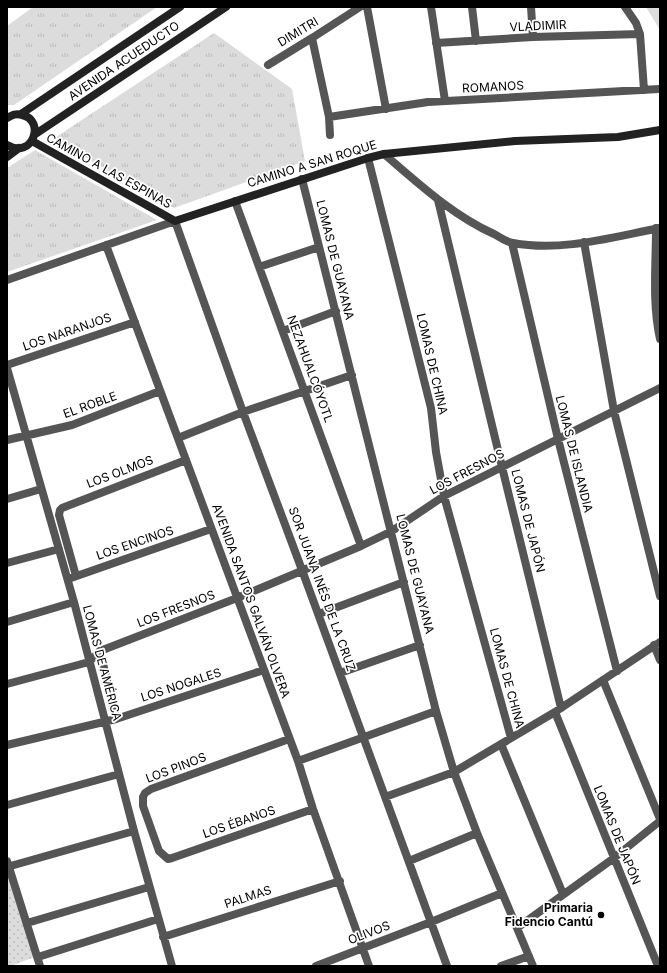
<svg xmlns="http://www.w3.org/2000/svg" width="667" height="973" font-family="Inter,sans-serif">
<defs>
<pattern id="grass-tufts" width="24" height="20" patternUnits="userSpaceOnUse"><rect width="24" height="20" fill="#dcdcdc"/><path d="M3 7l-1-3M5 7V3M7 7l1-3M15 17l-1-3M17 17v-4M19 17l1-3" fill="none" stroke="#bbb"/></pattern>
<pattern id="park-dots" width="8" height="8" patternUnits="userSpaceOnUse"><rect width="8" height="8" fill="#dcdcdc"/><path d="M2 2h.1M6 6h.1" fill="none" stroke="#bbb" stroke-width="1.8" stroke-linecap="round"/></pattern>
</defs>
<rect width="100%" height="100%" fill="#fff"/>
<path fill="url(#grass-tufts)" d="M33,7H157L14,105H7V26Z
M646,7H660V30Z
M214,33L292,89L305,161L174,208L53,139Z
M35,150L157,220L7,272V168Z"/>
<path fill="url(#park-dots)" d="M7,875L35,957L10,966H7Z"/>
<g fill="none" stroke-linecap="round" stroke-linejoin="round">
<path stroke="#555" stroke-width="8" d="M367,7L386,109
M431,7L445,101
M472,7L476,41
M531,7L533,37
M625,7L636,23L640,34L644,90
M312,38L329,117L330,135
M436,43L533,37L640,34
M268,65L312,38L360,7
M329,117L428,102L659,89
M384,154C418,183 452,215 494,234C500,237 506,242 513,243C562,252 612,237 660,228
M368,158L431,408L436,452L444,496L511,738
M302,179L436,711L454,772L477,833L533,966
M438,200L502,467L561,708
M235,201L361,546
M656,228C656,265 652,303 660,339
M584,242L614,411L660,596
M512,243L558,439L617,671
M106,245L298,761L313,809L369,966
M259,267L319,247
M7,280L175,221L243,412L302,570L447,966
M283,331L336,311
M7,365L135,322
M7,368L74,602L134,831L172,966
M178,438L243,412L352,375
M7,440L72,425L160,391
M7,499L41,489
M7,563L59,549
M76,576L59,515L60,510L62,508L186,460
M71,578L211,529
M319,614L404,582
M7,622L74,602
M654,645L660,660
M100,651L116,719
M340,673L420,645
M603,680L660,819
M7,684L89,662L100,651L237,598L361,546L392,531L444,496L660,388
M555,712L658,966
M289,739L151,789L145,793L143,797V806L159,851L168,859L172,858L313,809
M501,744L563,894
M7,745L116,719L264,670
M298,761L436,711
M385,797L454,772L555,712L660,642
M7,805L119,774
M7,861L40,966
M409,861L477,833
M7,867L134,831
M27,923L149,887
M517,928L614,858L660,821
M163,937L340,881
M38,957L158,919
M316,966L431,922L502,893
M501,966L529,956"/>
<path stroke="#222" stroke-width="8" d="M21,114L180,7
M7,118C12,115 16,113 22,115C46,120 33,160 7,145
M34,135L226,7
M32,141L175,221L368,158L384,154L515,141L618,137L660,130
M7,157L19,148"/>
</g>
<circle fill="#000" stroke="#fff" stroke-width="1.5" cx="601" cy="915" r="4"/>
<g text-anchor="middle" stroke-width="3.5" stroke-linejoin="round" paint-order="stroke">
<g font-size="12" fill="#000" stroke="#fff">
<text transform="translate(538 26) rotate(-3)" y="4">VLADIMIR</text>
<text transform="translate(298 32) rotate(-31)" y="4">DIMITRI</text>
<text transform="translate(124 61) rotate(-34)" y="4">AVENIDA ACUEDUCTO</text>
<text transform="translate(493 87) rotate(-3)" y="4">ROMANOS</text>
<text transform="translate(312 164) rotate(-17)" y="4">CAMINO A SAN ROQUE</text>
<text transform="translate(109 171) rotate(29)" y="4">CAMINO A LAS ESPINAS</text>
<text transform="translate(335 260) rotate(76)" y="4">LOMAS DE GUAYANA</text>
<text transform="translate(67 332) rotate(-19)" y="4">LOS NARANJOS</text>
<text transform="translate(432 364) rotate(77)" y="4">LOMAS DE CHINA</text>
<text transform="translate(310 369) rotate(70)" y="4">NEZAHUALCÓYOTL</text>
<text transform="translate(90 405) rotate(-20)" y="4">EL ROBLE</text>
<text transform="translate(574 454) rotate(76)" y="4">LOMAS DE ISLANDIA</text>
<text transform="translate(120 472) rotate(-21)" y="4">LOS OLMOS</text>
<text transform="translate(467 472) rotate(-28)" y="4">LOS FRESNOS</text>
<text transform="translate(528 521) rotate(76)" y="4">LOMAS DE JAPÓN</text>
<text transform="translate(135 543) rotate(-19)" y="4">LOS ENCINOS</text>
<text transform="translate(415 574) rotate(76)" y="4">LOMAS DE GUAYANA</text>
<text transform="translate(322 589) rotate(70)" y="4">SOR JUANA INÉS DE LA CRUZ</text>
<text transform="translate(251 601) rotate(70)" y="4">AVENIDA SANTOS GALVÁN OLVERA</text>
<text transform="translate(176 609) rotate(-21)" y="4">LOS FRESNOS</text>
<text transform="translate(102 663) rotate(75)" y="4">LOMAS DE AMÉRICA</text>
<text transform="translate(507 678) rotate(75)" y="4">LOMAS DE CHINA</text>
<text transform="translate(181 685) rotate(-18)" y="4">LOS NOGALES</text>
<text transform="translate(176 768) rotate(-21)" y="4">LOS PINOS</text>
<text transform="translate(239 822) rotate(-19)" y="4">LOS ÉBANOS</text>
<text transform="translate(617 835) rotate(68)" y="4">LOMAS DE JAPÓN</text>
<text transform="translate(248 897) rotate(-18)" y="4">PALMAS</text>
<text transform="translate(369 933) rotate(-21)" y="4">OLIVOS</text>
</g>
<g font-size="12" font-weight="bold" fill="#000" stroke="#fff" text-anchor="end">
<text x="593" y="912">Primaria<tspan x="593" dy="14">Fidencio Cantú</tspan></text>
</g>
</g>
<rect width="667" height="973" fill="none" stroke="#000000" stroke-width="16"/>
</svg>
